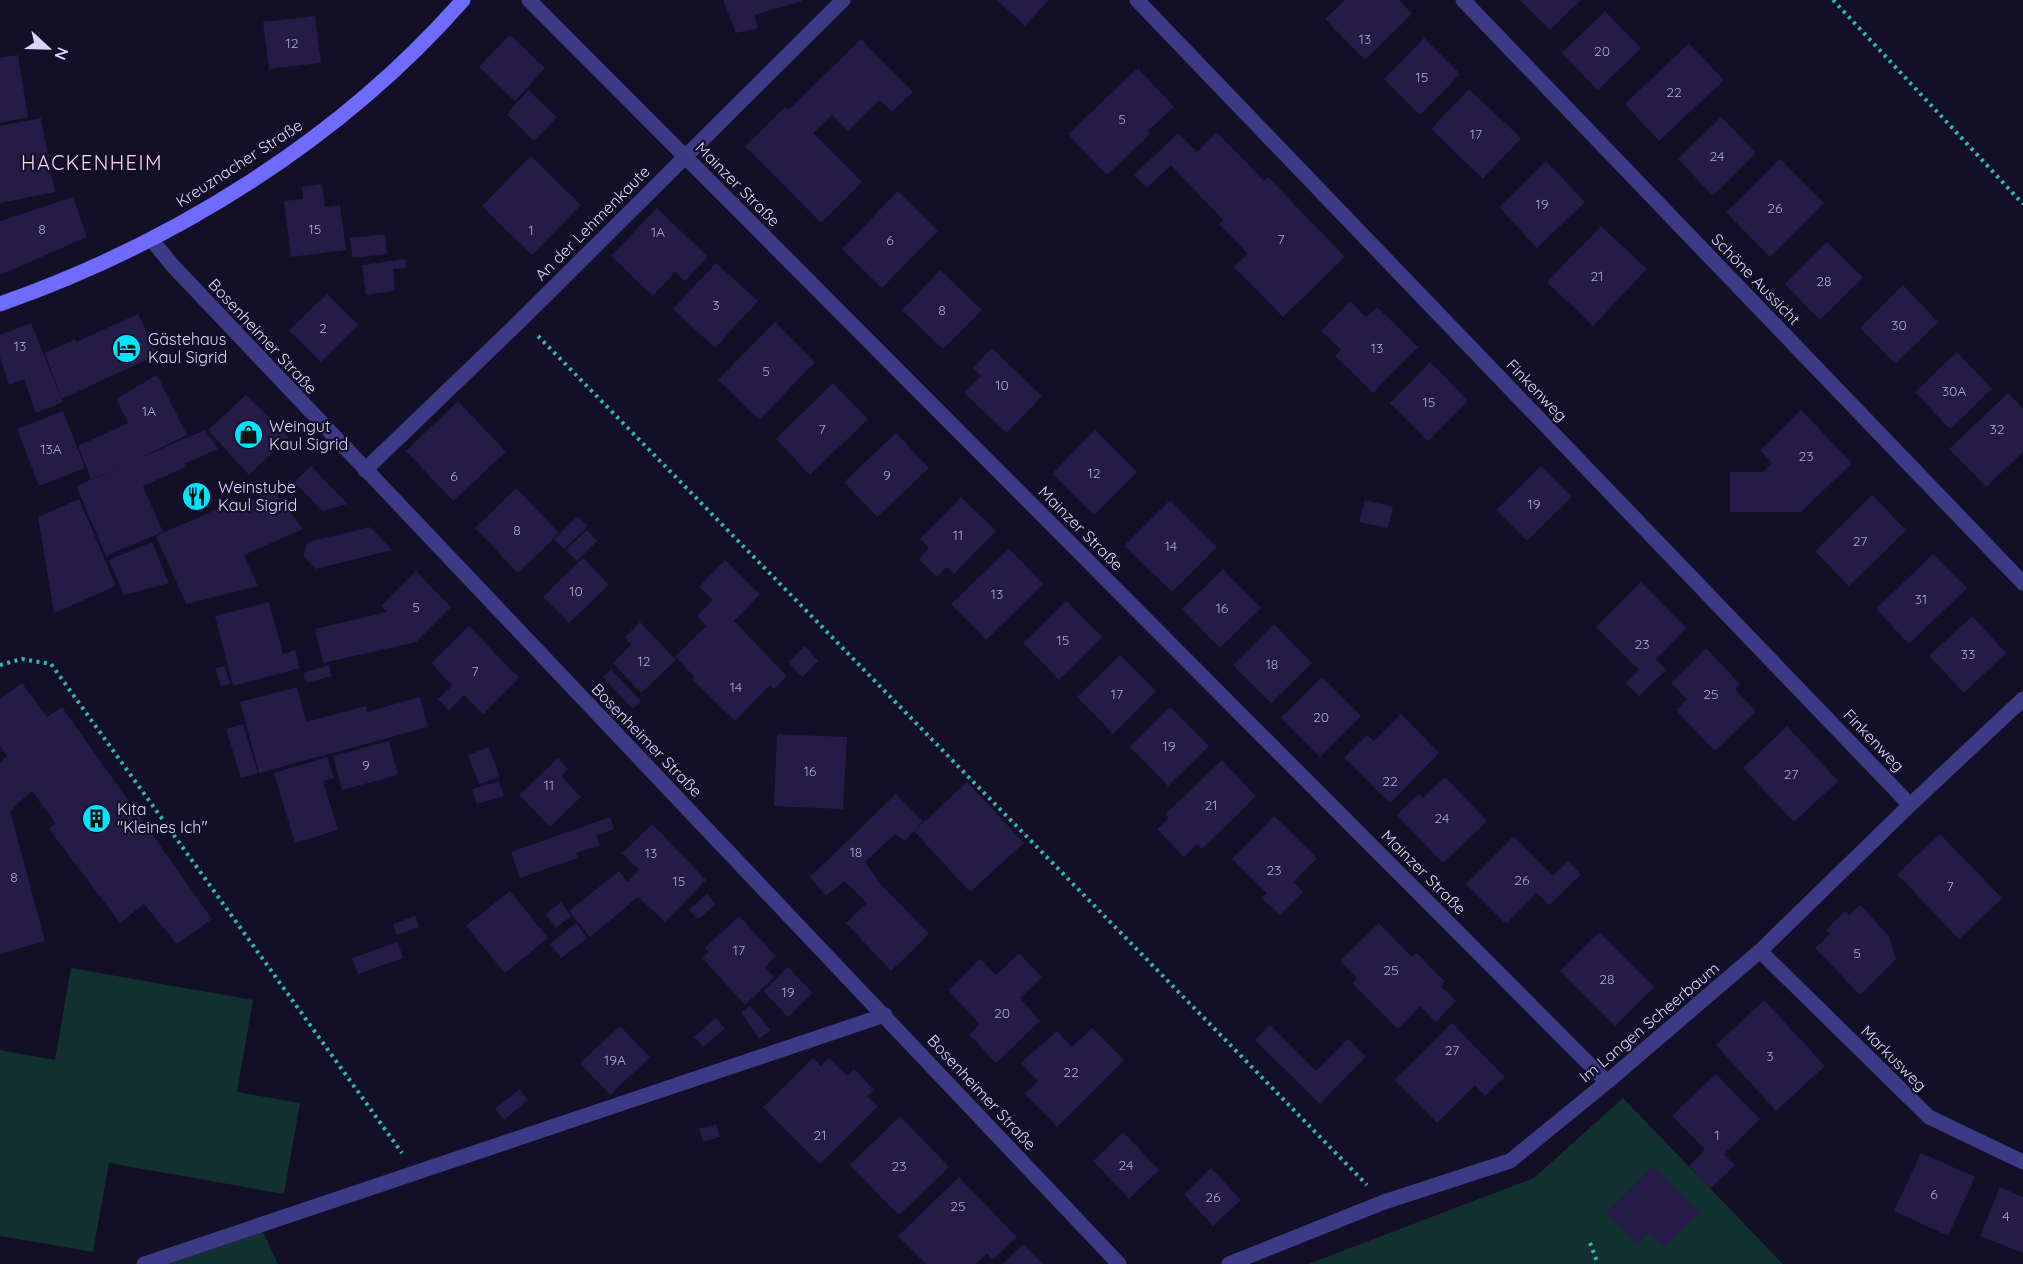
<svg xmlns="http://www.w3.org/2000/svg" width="2023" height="1264" font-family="Quicksand,sans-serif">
<rect width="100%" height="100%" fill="#130f26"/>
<path fill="#12302f" d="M71,968L253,1000L237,1092L300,1103L284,1194L109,1163L93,1252L0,1236V1050L55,1060Z
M1623,1098L1783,1264H1308L1534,1178Z
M260,1226L278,1264H144Z"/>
<path fill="#241b47" d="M723,0H801L802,1L754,15L758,28L736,33Z
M997,0H1049L1025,26Z
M1345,0H1399L1412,14L1365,60L1325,19Z
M1520,0H1581L1550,30Z
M1605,11L1641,48L1598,90L1562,53Z
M315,16L321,63L269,69L263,22Z
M510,35L545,68L515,101L479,67Z
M1424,38L1460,74L1420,115L1384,79Z
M861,39L913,92L892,112L879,100L848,131L832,115L813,133L862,182L821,223L745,146L785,107L788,110Z
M1689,43L1724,80L1659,141L1625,104Z
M18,55L28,117L0,123V58Z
M1138,68L1174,107L1148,131L1150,134L1107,175L1068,134Z
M1469,89L1521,138L1483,179L1431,129Z
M528,90L557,117L534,141L507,114Z
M1721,117L1756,153L1713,196L1678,159Z
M41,118L55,192L0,203V126Z
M1217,132L1264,181L1268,177L1345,257L1283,317L1234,267L1248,254L1219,224L1223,220L1171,165L1147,188L1134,175L1178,133L1197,152Z
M531,156L581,205L532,255L482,206Z
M1780,159L1824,203L1770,257L1726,212Z
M1546,161L1585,202L1537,248L1499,207Z
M322,184L325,207L340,205L346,250L291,257L284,201L303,199L302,187Z
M898,191L938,231L882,288L842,249Z
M73,197L87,237L0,275V221Z
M657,208L708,257L685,281L675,272L653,296L611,256Z
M1601,226L1647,269L1593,326L1547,282Z
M385,234L387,254L352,258L350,238Z
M1827,242L1863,278L1820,320L1785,284Z
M405,259L406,268L393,269L395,291L366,295L362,265Z
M716,263L758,301L715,348L673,309Z
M940,270L982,310L943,349L902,310Z
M1903,285L1938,322L1895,364L1860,328Z
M327,294L358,325L321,362L289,330Z
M1350,301L1366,317L1377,307L1418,347L1373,393L1335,356L1341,350L1321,331Z
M138,314L157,355L62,399L45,353L75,339L76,342Z
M775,322L815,362L759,420L718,380Z
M31,323L63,402L36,413L24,379L9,385L0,357V335Z
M992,348L1042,396L1007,433L964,393L981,376L973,368Z
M1957,352L1992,389L1950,429L1915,392Z
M1430,362L1468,401L1428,441L1390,403Z
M157,375L187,435L140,458L205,430L218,449L184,464L186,467L143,486L163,532L106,556L76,486L125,465L91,479L78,446L128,423L116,399Z
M833,383L868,419L810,475L776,439Z
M2008,393L2023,409V452L1986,487L1949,449Z
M246,395L289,437L249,475L208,430Z
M458,401L506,452L453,501L406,451Z
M1801,410L1852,463L1801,512H1730V472H1763L1772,463L1760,450Z
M63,411L85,468L39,486L17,429Z
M1095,430L1137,472L1094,515L1052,474Z
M896,433L929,468L877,517L844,482Z
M311,466L348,504L322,511L294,482Z
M1541,466L1572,497L1527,541L1496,510Z
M516,488L559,533L518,573L475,528Z
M273,491L303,529L244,555L258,586L186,604L156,536L236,501L239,506Z
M1872,495L1906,530L1849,586L1815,551Z
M961,497L996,531L954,574L947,567L937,577L919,559L929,548L920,539Z
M79,499L116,586L54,613L38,517Z
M1170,500L1217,547L1172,592L1124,546Z
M1365,500L1393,507L1388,528L1359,522Z
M578,516L588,526L564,549L554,539Z
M370,527L392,550L315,569L303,555L308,542Z
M587,530L597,541L577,561L566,550Z
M152,542L169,583L124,595L109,560Z
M1009,549L1043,584L986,640L951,604Z
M1933,554L1967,588L1909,644L1876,609Z
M583,558L609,585L569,623L543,597Z
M725,560L760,594L734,621L787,676L774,689L770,685L735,721L693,680L695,678L675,656L707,626L697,616L713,600L699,587Z
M1223,569L1261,608L1220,648L1182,609Z
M416,571L451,607L416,642L323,663L315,629L387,612L381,606Z
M1641,582L1686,628L1656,659L1666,670L1639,696L1626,683L1639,670L1596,627Z
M1066,601L1102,637L1059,680L1023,643Z
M269,602L283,654L295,650L300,668L233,686L215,616Z
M1972,616L2006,653L1964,693L1929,656Z
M640,622L676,660L641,693L613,663L631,645L625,637Z
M1274,624L1312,663L1271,703L1233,665Z
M469,626L519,678L483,714L464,695L449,711L438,699L452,686L431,663Z
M805,646L818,661L802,677L788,662Z
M1706,648L1740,684L1735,689L1756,711L1715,751L1676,710L1687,699L1671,683Z
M1120,655L1156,691L1113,734L1077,697Z
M329,665L332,676L306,683L303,673Z
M225,666L230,684L221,686L215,668Z
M611,669L641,701L633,709L603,677Z
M1322,677L1361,716L1320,757L1281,718Z
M22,683L47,717L62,707L212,919L177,944L144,904L120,923L49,829L55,823L32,791L10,811L45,941L0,954V762L7,756L0,746V699Z
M297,687L306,722L366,706L367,712L420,697L428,727L259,773L240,702Z
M1170,707L1209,746L1168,786L1130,747Z
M1401,714L1439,753L1390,803L1344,758L1367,735L1374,741Z
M243,724L258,773L241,778L226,729Z
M1787,726L1838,781L1794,822L1743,768Z
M777,734L847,737L843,809L774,806Z
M389,741L398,775L342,790L333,756Z
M489,747L500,777L479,784L468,755Z
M327,757L334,778L323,781L338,830L295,843L274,773Z
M558,758L568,769L561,776L581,797L550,827L519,795Z
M1222,760L1256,796L1202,849L1197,844L1184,857L1157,829L1169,818L1166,814Z
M1445,777L1487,821L1443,863L1397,815L1419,794L1423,798Z
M499,781L504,796L477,804L472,789Z
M967,782L1024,843L970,892L914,831L905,841L895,834L865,862L883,887L929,934L891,971L846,923L867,903L844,881L826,896L810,877L896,794L923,821L914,831Z
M1274,816L1317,858L1293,882L1303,892L1280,915L1262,898L1267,893L1232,859Z
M610,817L614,829L596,836L600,845L576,853L578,858L520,878L511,852Z
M652,824L706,880L665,922L638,897L590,937L569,911L619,871L627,882L639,870L622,853Z
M1940,834L2002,898L1959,939L1897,874Z
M1514,836L1553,876L1568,861L1581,874L1549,905L1537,893L1506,924L1466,884Z
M510,891L548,938L505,973L466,926Z
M707,894L716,904L698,919L689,910Z
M561,902L571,916L556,928L546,914Z
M1860,905L1889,936L1896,959L1860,995L1815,948L1830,934L1826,930L1845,911L1849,916Z
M415,916L419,927L397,935L393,924Z
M739,916L776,956L765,967L774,977L745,1005L702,958L709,952L705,948Z
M576,923L587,938L561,958L550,944Z
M1379,923L1412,957L1417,953L1445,982L1441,986L1456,1001L1436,1022L1420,1006L1398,1029L1352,983L1357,978L1340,961Z
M1599,932L1654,987L1615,1026L1560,971Z
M398,942L403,958L358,974L352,958Z
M1019,953L1042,977L1020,998L1040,1021L996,1063L969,1034L980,1024L948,990L980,959L996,975Z
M788,967L813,993L788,1017L763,991Z
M1764,1000L1825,1066L1776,1111L1716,1045Z
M750,1006L771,1030L759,1039L741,1012Z
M716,1018L725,1029L703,1047L694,1037Z
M1452,1023L1505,1077L1485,1096L1475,1085L1437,1123L1394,1080Z
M1270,1025L1316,1071L1348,1039L1366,1056L1320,1104L1255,1040Z
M620,1026L650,1057L610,1095L580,1063Z
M1092,1028L1124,1060L1057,1127L1025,1094L1038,1081L1021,1063L1057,1031L1072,1047Z
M813,1058L821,1066L829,1058L847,1076L854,1069L874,1090L867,1096L878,1106L820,1164L763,1107Z
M1716,1074L1760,1119L1724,1154L1735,1165L1710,1189L1689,1166L1705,1150L1672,1116Z
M519,1089L528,1100L504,1120L495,1109Z
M900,1116L949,1167L899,1215L850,1165Z
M716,1124L720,1137L703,1142L699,1129Z
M1123,1132L1159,1170L1129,1199L1093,1161Z
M1921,1153L1975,1177L1948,1236L1894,1211Z
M1653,1166L1700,1213L1664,1248L1649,1233L1637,1244L1606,1213Z
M1211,1168L1241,1200L1213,1226L1184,1194Z
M959,1177L1017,1237L993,1260L987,1254L976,1264H926L898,1236Z
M2000,1187L2023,1197V1253L1980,1236Z
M1023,1244L1043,1264H1002Z"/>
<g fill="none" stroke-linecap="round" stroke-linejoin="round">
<path stroke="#2fb8b0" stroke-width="4" stroke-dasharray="3 4.5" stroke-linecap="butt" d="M1833,0L2023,204
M538,336L1367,1185
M0,665L22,659L51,664L402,1153
M1590,1243L1598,1264"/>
<path stroke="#3d3a85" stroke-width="15" d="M144,1264L885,1015"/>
<path stroke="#3d3a85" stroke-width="15" d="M529,0L1607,1082
M1137,0L1910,805
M1463,0L2023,583
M151,239L173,266C487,600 805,930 1119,1264
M365,470L522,319L843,0
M1760,951L1929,1117L2023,1162
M1229,1264L1384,1202L1510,1161L1607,1082L1760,951L1910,805L2023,699"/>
<path stroke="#6f6bff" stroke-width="15" d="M0,304C174,243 341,139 463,0"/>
</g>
<defs>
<symbol id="hotel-disc" viewBox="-11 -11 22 22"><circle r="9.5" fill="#00e5ff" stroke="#130f26"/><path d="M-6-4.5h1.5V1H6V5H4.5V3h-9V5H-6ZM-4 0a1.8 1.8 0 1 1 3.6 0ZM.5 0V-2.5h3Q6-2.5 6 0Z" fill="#111"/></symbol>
<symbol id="shop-disc" viewBox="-11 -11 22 22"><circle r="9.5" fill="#00e5ff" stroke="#130f26"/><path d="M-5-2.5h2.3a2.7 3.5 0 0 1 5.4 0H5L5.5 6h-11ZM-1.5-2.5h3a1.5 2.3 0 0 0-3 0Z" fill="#111"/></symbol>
<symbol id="restaurant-disc" viewBox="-11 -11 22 22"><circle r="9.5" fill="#00e5ff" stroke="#130f26"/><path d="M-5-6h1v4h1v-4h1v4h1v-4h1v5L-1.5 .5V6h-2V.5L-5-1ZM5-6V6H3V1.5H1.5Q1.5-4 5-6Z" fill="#111"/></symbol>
<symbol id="building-disc" viewBox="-11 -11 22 22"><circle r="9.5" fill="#00e5ff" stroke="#130f26"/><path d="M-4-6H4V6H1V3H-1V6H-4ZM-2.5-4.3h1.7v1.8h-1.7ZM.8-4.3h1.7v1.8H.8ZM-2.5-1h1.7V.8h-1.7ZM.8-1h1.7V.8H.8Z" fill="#111"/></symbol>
</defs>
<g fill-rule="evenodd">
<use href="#hotel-disc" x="110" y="332" width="33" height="33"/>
<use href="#shop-disc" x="232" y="418" width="33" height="33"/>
<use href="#restaurant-disc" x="180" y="480" width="33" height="33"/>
<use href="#building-disc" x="80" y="802" width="33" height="33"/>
</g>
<g text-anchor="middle" stroke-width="4.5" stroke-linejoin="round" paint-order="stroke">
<g font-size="14" fill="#aca6d1">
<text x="1365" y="44">13</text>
<text x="292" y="48">12</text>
<text x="1602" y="56">20</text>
<text x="1422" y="82">15</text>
<text x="1674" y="97">22</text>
<text x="1122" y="124">5</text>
<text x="1476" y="139">17</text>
<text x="1717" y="161">24</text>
<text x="1542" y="209">19</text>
<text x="1775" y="213">26</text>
<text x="42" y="234">8</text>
<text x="315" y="234">15</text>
<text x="531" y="235">1</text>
<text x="658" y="237">1A</text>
<text x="1281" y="244">7</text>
<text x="890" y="245">6</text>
<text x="1597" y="281">21</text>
<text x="1824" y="286">28</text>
<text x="716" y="310">3</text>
<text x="942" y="315">8</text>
<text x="1899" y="330">30</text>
<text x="323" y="333">2</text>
<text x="20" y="351">13</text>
<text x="1377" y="353">13</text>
<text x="766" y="376">5</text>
<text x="1002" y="390">10</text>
<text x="1954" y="396">30A</text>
<text x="1429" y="407">15</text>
<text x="149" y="416">1A</text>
<text x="822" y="434">7</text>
<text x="1997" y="434">32</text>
<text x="51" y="454">13A</text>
<text x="1806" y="461">23</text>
<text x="1094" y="478">12</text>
<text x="887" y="480">9</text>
<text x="454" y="481">6</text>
<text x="1534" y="509">19</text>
<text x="517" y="535">8</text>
<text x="958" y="540">11</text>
<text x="1860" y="546">27</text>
<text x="1171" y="551">14</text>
<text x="576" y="596">10</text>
<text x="997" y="599">13</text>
<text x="1921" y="604">31</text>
<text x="416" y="612">5</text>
<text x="1222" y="613">16</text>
<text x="1063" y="645">15</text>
<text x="1642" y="649">23</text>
<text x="1968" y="659">33</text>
<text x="644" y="666">12</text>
<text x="1272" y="669">18</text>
<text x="475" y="676">7</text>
<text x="736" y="692">14</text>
<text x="1117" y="699">17</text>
<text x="1711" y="699">25</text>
<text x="1321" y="722">20</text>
<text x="1169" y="751">19</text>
<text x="366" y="770">9</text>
<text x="810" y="776">16</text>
<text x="1791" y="779">27</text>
<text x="1390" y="786">22</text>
<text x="549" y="790">11</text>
<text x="1211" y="810">21</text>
<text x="1442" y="823">24</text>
<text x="856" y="857">18</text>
<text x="651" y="858">13</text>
<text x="1274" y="875">23</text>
<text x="14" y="882">8</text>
<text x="1522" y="885">26</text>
<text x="679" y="886">15</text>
<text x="1950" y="891">7</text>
<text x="739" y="955">17</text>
<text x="1857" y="958">5</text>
<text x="1391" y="975">25</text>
<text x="1607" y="984">28</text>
<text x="788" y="997">19</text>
<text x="1002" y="1018">20</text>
<text x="1452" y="1055">27</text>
<text x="1770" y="1061">3</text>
<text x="615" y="1065">19A</text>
<text x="1071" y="1077">22</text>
<text x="820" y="1140">21</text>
<text x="1717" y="1140">1</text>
<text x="1126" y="1170">24</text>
<text x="899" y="1171">23</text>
<text x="1934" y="1199">6</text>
<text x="1213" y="1202">26</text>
<text x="958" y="1211">25</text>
<text x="2006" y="1221">4</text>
</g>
<g font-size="16" fill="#d9d4ff" stroke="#130f26">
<text transform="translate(239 163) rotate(-33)" y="6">Kreuznacher Straße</text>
<text transform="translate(738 184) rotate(45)" y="6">Mainzer Straße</text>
<text transform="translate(592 223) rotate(-45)" y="6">An der Lehmenkaute</text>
<text transform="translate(1756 279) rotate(46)" y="6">Schöne Aussicht</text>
<text transform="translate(263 336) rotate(47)" y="6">Bosenheimer Straße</text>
<text transform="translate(1537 390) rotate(46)" y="6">Finkenweg</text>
<text transform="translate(1081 528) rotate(45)" y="6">Mainzer Straße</text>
<text transform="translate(647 740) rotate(46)" y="6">Bosenheimer Straße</text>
<text transform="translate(1874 740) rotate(46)" y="6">Finkenweg</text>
<text transform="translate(1424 872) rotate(45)" y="6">Mainzer Straße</text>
<text transform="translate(1649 1022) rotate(-40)" y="6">Im Langen Scheerbaum</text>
<text transform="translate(1894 1058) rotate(45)" y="6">Markusweg</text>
<text transform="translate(982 1092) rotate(47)" y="6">Bosenheimer Straße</text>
</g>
<g font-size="16" fill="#d9d4ff" stroke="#130f26" text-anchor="start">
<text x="148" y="345">Gästehaus<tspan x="148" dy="18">Kaul Sigrid</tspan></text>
<text x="269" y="432">Weingut<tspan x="269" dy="18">Kaul Sigrid</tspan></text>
<text x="218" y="493">Weinstube<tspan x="218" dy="18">Kaul Sigrid</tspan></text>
<text x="117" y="815">Kita<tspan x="117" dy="18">"Kleines Ich"</tspan></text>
</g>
<g font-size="20" letter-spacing="1.5" fill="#ffd6f0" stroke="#130f26">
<text x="92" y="170">HACKENHEIM</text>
</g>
</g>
<g transform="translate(48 48) rotate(112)" stroke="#130f26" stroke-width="4.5" paint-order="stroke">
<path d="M0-4.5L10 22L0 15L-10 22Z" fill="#d9d4ff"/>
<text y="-9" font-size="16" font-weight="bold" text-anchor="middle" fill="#d9d4ff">N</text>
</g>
</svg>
